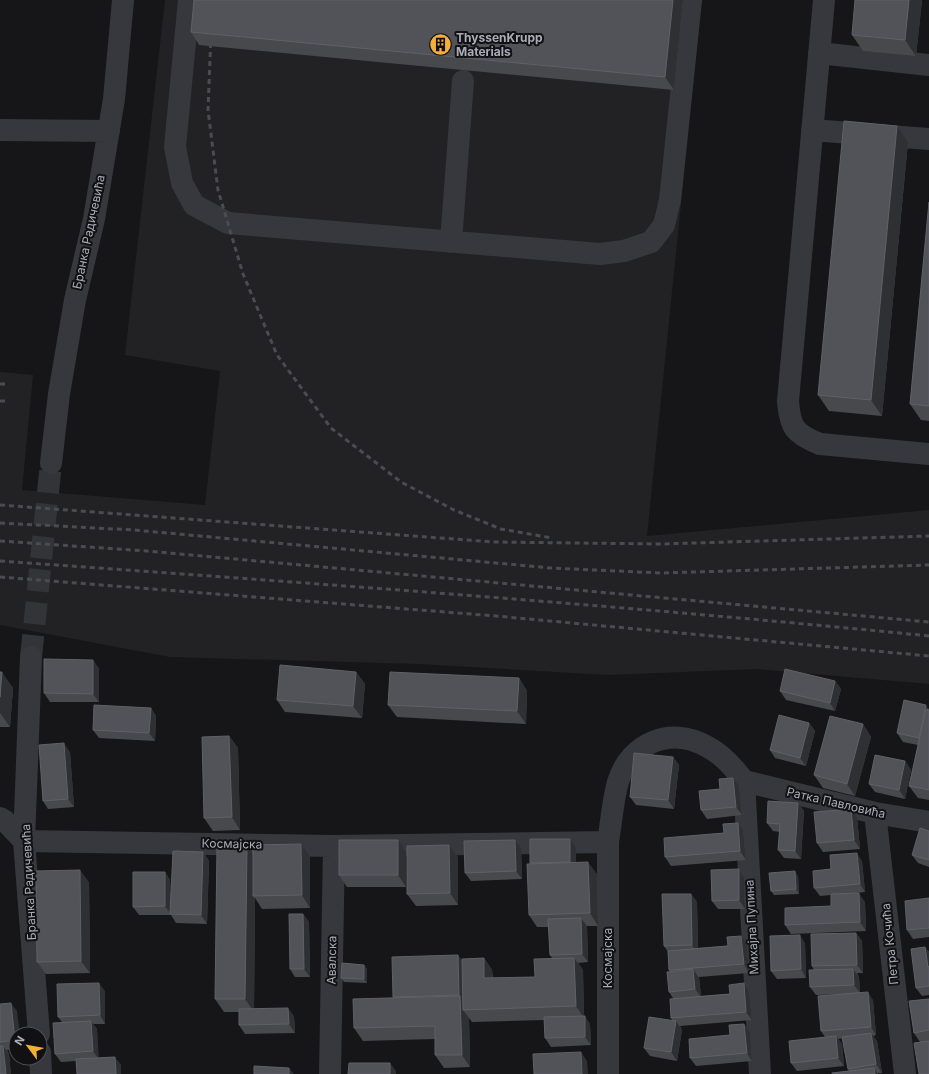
<svg xmlns="http://www.w3.org/2000/svg" width="929" height="1074" font-family="Inter,sans-serif">
<rect width="100%" height="100%" fill="#161618"/>
<path fill="#222225" d="M165,0H702L647,536L929,510V684L756,669L608,675L419,664L170,657L0,625V372L33,375L22,490L205,505L220,371L125,355Z"/>
<g fill="none" stroke-linecap="round" stroke-linejoin="round">
<path stroke="#333438" stroke-width="22" stroke-dasharray="22 11" stroke-linecap="butt" d="M31,657L51,463"/>
<path stroke="#37383d" stroke-width="22" d="M189,0L175,147L182,183L194,205L228,223L600,254L624,251L651,242L664,225L670,200L691,0
M824,0L788,401C790,428 795,434 820,444L929,454
M819,53L929,65
M0,130L109,131
M812,130L929,139
M451,242L463,81
M51,463L59,394L75,300L94,219L114,99L123,0
M31,657L24,841L39,1034
M744,781L760,1074
M744,781L875,813L929,822
M875,813L905,1074
M0,818L5,821L24,841
M24,841L334,846L608,842C611,824 613,799 618,782C630,743 670,726 706,746C722,754 733,767 744,781
M40,1052L41,1074
M330,1074L334,846
M608,1074V842"/>
<path stroke="#4a4c52" stroke-width="3" stroke-dasharray="5 4" stroke-linecap="butt" d="M211,34L208,110L218,190L243,274L277,355L331,428L401,482L454,510L501,529L552,538
M0,384H5
M0,401H5
M0,505L494,542L661,544L929,536
M0,523L134,530L551,568L660,573L929,565
M0,541L147,551L929,622
M0,561C310,583 620,605 929,636
M0,577L496,616L929,656"/>
</g>
<path fill="#47494d" d="M194,0H683L674,90L199,45L191,32Z
M855,0H922L916,56L863,51L852,35Z
M908,142L882,416L829,411L818,395Z
M929,202V421L921,420L910,404Z
M99,668V702H50L44,693Z
M0,672L13,688L10,727H0Z
M356,672L365,684L362,718L285,712L277,700Z
M519,678L527,691L526,724L397,717L388,705Z
M835,681L841,689L835,711L786,700L780,691Z
M151,708L156,716L155,741L99,738L93,730Z
M929,709V800L918,798L909,786L918,745L903,742L897,733Z
M809,723L815,731L806,766L775,758L770,750Z
M863,724L871,737L855,796L823,788L814,775Z
M229,736L238,748L240,830L213,831L204,818Z
M70,752L74,807L48,809L43,801Z
M673,757L679,765L674,809L636,805L630,797Z
M905,761L911,770L905,799L875,792L869,784Z
M739,786L742,815L707,819L701,810L720,789Z
M798,803L804,811L801,859L784,858L778,850L780,832L773,831L767,823Z
M851,809L857,817L860,849L823,852L817,843Z
M743,831L746,860L671,866L665,857L724,833Z
M929,831V867L918,863L912,855Z
M570,839L576,847V862L597,874L598,926H587L588,962L578,963L583,970L584,1016L590,1024L591,1045L551,1047L545,1038L544,1020L472,1022L469,1018L470,1067L444,1068L435,1055V1039L363,1041L354,1028L394,998L393,997L458,955L462,961L484,958L492,970L493,978L535,977L552,958L550,955L549,927H537L529,915L530,863Z
M521,848L522,879L471,881L465,873Z
M203,852L209,861L207,924L176,923L171,915H139L133,907L165,872L170,880L171,911Z
M406,853V887H347L339,875Z
M253,855L310,856V908L262,909L255,898L254,1009L294,1016L295,1033L245,1034L239,1025V1012H224L215,999Z
M458,857V905L416,906L407,894Z
M862,861L865,892L846,894L865,902L866,931L791,934L785,925L831,906V895L820,896L814,888Z
M798,876L799,894L774,895L771,891Z
M744,878L745,909H718L712,901Z
M89,882L90,973L46,974L37,962Z
M691,894L697,902L698,948L747,944L749,973L699,977L701,996L730,994L744,983L749,992L752,1020L680,1026L682,1030L677,1061L650,1056L644,1048L673,1021L671,1018L673,998L669,992L670,972L669,970L668,952L664,946Z
M929,898V937L913,939L907,930Z
M303,914L309,922L310,977H295L290,969Z
M856,933L862,941L863,973H857L859,977L860,993L873,1000L876,1035L873,1036L877,1041L882,1073H878V1074H832L849,1071L848,1069L843,1038L838,1039L842,1044L844,1066L797,1071L791,1063L825,1037L821,1031L845,994L816,995L810,987L814,970L812,966Z
M805,943L806,978L777,979L771,971Z
M925,947L929,952V995L922,996L916,988Z
M364,965L367,969V983L344,982L341,978Z
M105,991V1024H93L97,1029L98,1058L121,1065V1074H77L76,1061L61,1062L55,1054L62,1022L58,1017Z
M929,999V1074L920,1042L914,1033Z
M0,1004L17,1011L16,1034V1049L7,1050L9,1054L11,1074H0Z
M744,1024L750,1032L752,1061L696,1066L690,1058L730,1035Z"/>
<path fill="#2f3033" d="M673,0H683L674,90L665,77Z
M909,0H922L916,56L905,40Z
M897,126L908,142L882,416L871,400Z
M93,660L99,668V702L93,694Z
M2,672L13,688L10,727L0,713V697Z
M356,672L365,684L362,718L353,706Z
M519,678L527,691L526,724L517,711Z
M835,681L841,689L835,711L830,703Z
M926,705L929,709V726L925,746L919,738Z
M151,708L156,716L155,741L149,733Z
M809,723L815,731L806,766L800,758Z
M863,724L871,737L855,796L847,784Z
M229,736L238,748L240,830L232,817Z
M64,743L70,752L74,807L68,799Z
M673,757L679,765L674,809L668,800Z
M905,761L911,770L905,799L899,790Z
M733,778L739,786L742,815L736,807Z
M798,803L804,811L801,859L795,851Z
M851,809L857,817L860,849L854,840Z
M738,823L743,831L746,860L740,851Z
M570,839L576,847V874L570,866Z
M398,840L406,853V887L398,875Z
M515,840L521,848L522,879L516,871Z
M301,844L310,856V908L302,895Z
M449,845L458,857V905L450,893Z
M247,846L255,859L253,896L255,898L254,1012L245,999Z
M203,852L209,861L207,924L201,915Z
M857,853L862,861L865,892L860,884Z
M588,862L597,874L598,926L590,913Z
M739,869L744,878L745,909L739,900Z
M80,870L89,882L90,973L81,961Z
M795,871L798,876L799,894L796,889Z
M165,872L170,880L171,915L165,906Z
M859,893L865,902L866,931L860,922Z
M691,894L697,902L698,954L692,945Z
M303,914L309,922L310,977L304,969Z
M581,918L587,926L588,962L582,954Z
M856,933L862,941L863,973L857,965Z
M800,935L805,943L806,978L801,969Z
M741,936L747,944L749,973L744,964Z
M925,947L929,952V969L928,967Z
M458,955L466,967L463,1010L469,1018L470,1067L462,1055L460,996L459,995Z
M484,958L492,970L493,991L484,978Z
M574,958L583,970L584,1018L576,1006Z
M364,965L367,969V983L364,979Z
M693,969L699,978L701,997L695,989Z
M853,969L859,977L860,993L854,985Z
M99,983L105,991V1024L100,1015Z
M744,983L749,992L752,1020L746,1012Z
M868,992L873,1000L876,1035L871,1027Z
M11,1003L17,1011L20,1034H16V1041L15,1040Z
M288,1008L294,1016L295,1033L289,1024Z
M585,1016L590,1024L591,1045L585,1037Z
M91,1021L97,1029L99,1060L93,1051Z
M676,1021L682,1030L677,1061L671,1052Z
M744,1024L750,1032L752,1061L747,1053Z
M871,1033L877,1041L882,1073L876,1064Z
M836,1036L842,1044L844,1066L838,1058Z
M3,1046L9,1054L11,1074H6Z
M581,1052L587,1061L588,1074H582Z
M115,1057L121,1065V1074H116Z
M390,1063L396,1071V1074H390Z
M289,1068L294,1074H289Z
M874,1068L878,1074H875Z"/>
<path fill="#525359" stroke="#5f6168" d="M194,0H673L665,77L191,32Z
M855,0H909L905,40L852,35Z
M844,121L897,126L871,400L818,395Z
M929,202V406L910,404Z
M44,659L93,660V694L44,693Z
M280,665L356,672L353,706L277,700Z
M785,669L835,681L830,703L780,691Z
M0,672H2L0,697Z
M390,672L519,678L517,711L388,705Z
M904,700L926,705L919,738L897,733Z
M94,705L151,708L149,733L93,730Z
M926,709L929,710V790L909,786Z
M779,715L809,723L800,758L770,750Z
M830,716L863,724L847,784L814,775Z
M229,736L232,817L204,818L202,737Z
M64,743L68,799L43,801L39,745Z
M634,753L673,757L668,800L630,797Z
M875,755L905,761L899,790L869,784Z
M733,778L736,807L701,810L699,791L720,789L719,779Z
M768,801L798,803L795,851L778,850L780,824L767,823Z
M851,809L854,840L817,843L814,812Z
M738,823L740,851L665,857L664,838L724,833L723,824Z
M920,828L929,831V860L912,855Z
M530,839H570V862L530,863Z
M339,840H398V875H339Z
M515,840L516,871L465,873L464,841Z
M301,844L302,895L253,896V845Z
M449,845L450,893L407,894V846Z
M217,846H247L245,999H215Z
M173,851L203,852L201,915L170,914Z
M857,853L860,884L814,888L813,871L831,869L830,855Z
M588,862L590,913L529,915L527,864Z
M739,869V900L712,901L711,870Z
M80,870L81,961L37,962L36,871Z
M795,871L796,889L771,891L769,873Z
M133,872H165V906L133,907Z
M859,893L860,922L785,925V908L831,906V894Z
M662,894H691L692,945L664,946Z
M929,898V928L907,930L905,901Z
M289,914H303L304,969H290Z
M581,918L582,954L550,955L548,919Z
M856,933L857,965L812,966L811,934Z
M800,935L801,969L771,971L770,936Z
M741,936L744,964L669,970L668,951L728,946L727,937Z
M925,947L928,967L929,966V986L916,988L911,949Z
M458,955L459,995L393,997L392,957Z
M484,958V978L535,977L534,959L574,958L576,1006L463,1010L462,959Z
M342,963L364,965V979L341,978Z
M693,969L695,989L669,992L667,972Z
M853,969L854,985L810,987L809,970Z
M99,983L100,1015L58,1017L57,984Z
M744,983L746,1012L671,1018L670,999L730,994L729,985Z
M868,992L871,1027L821,1031L818,996Z
M460,996L462,1055H435V1026L354,1028L353,999Z
M929,999V1030L914,1033L909,1001Z
M11,1003L15,1040L0,1042V1004Z
M288,1008L289,1024L239,1025V1009Z
M585,1016V1037L545,1038L544,1017Z
M649,1017L676,1021L671,1052L644,1048Z
M91,1021L93,1051L55,1054L53,1023Z
M744,1024L747,1053L690,1058L689,1039L730,1035L729,1025Z
M871,1033L876,1064L848,1069L842,1037Z
M836,1036L838,1058L791,1063L789,1041Z
M929,1041V1074H919L914,1043Z
M0,1046H3L6,1074H0Z
M581,1052L582,1074H534L533,1054Z
M115,1057L116,1074H77L76,1059Z
M349,1063H390V1074H348Z
M254,1066L289,1068V1074H254Z
M874,1068L875,1074H832V1073Z"/>
<defs>
<symbol id="building-disc" viewBox="-11 -11 22 22"><circle r="9.5" fill="#f2b134" stroke="#111113"/><path d="M-4-6H4V6H1V3H-1V6H-4ZM-2.5-4.3h1.7v1.8h-1.7ZM.8-4.3h1.7v1.8H.8ZM-2.5-1h1.7V.8h-1.7ZM.8-1h1.7V.8H.8Z" fill="#111"/></symbol>
</defs>
<g fill-rule="evenodd">
<use href="#building-disc" x="428" y="32" width="25" height="25"/>
</g>
<g text-anchor="middle" stroke-width="4" stroke-linejoin="round" paint-order="stroke">
<g font-size="12" font-weight="bold" fill="#a8adb8" stroke="#111113" text-anchor="start">
<text x="456" y="42">ThyssenKrupp<tspan x="456" dy="14">Materials</tspan></text>
</g>
<g font-size="12" fill="#a8adb8" stroke="#111113">
<text transform="translate(89 232) rotate(-78)" y="4">Бранка Радичевића</text>
<text transform="translate(836 803) rotate(13)" y="4">Ратка Павловића</text>
<text transform="translate(232 844) rotate(1)" y="4">Космајска</text>
<text transform="translate(29 882) rotate(-93)" y="4">Бранка Радичевића</text>
<text transform="translate(752 927) rotate(-93)" y="4">Михајла Пупина</text>
<text transform="translate(890 944) rotate(-96)" y="4">Петра Кочића</text>
<text transform="translate(608 958) rotate(-90)" y="4">Космајска</text>
<text transform="translate(332 960) rotate(-89)" y="4">Авалска</text>
</g>
</g>
<g transform="translate(28 1046) rotate(302)"><circle r="19" fill="#111113" stroke="#4d4f55"/>
<path d="M0-3L7 15L0 10L-7 15Z" fill="#f2b134"/>
<text y="-6" font-size="11" font-weight="bold" text-anchor="middle" fill="#a8adb8">N</text>
</g>
</svg>
